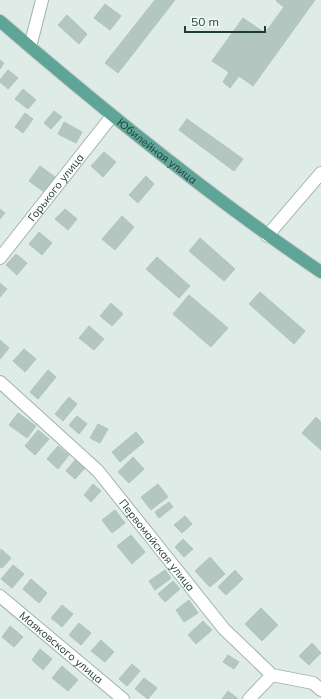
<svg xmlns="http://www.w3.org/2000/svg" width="321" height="699" font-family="Mulish,sans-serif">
<rect width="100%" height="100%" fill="#deebe6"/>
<path fill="#b3c6bf" stroke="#b0c5be" d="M155,0H175L118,73L105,63Z
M277,0H315L253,86L239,76L230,88L223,82L229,72L212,61L243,18L265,33L284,7L276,1Z
M105,4L121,16L110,30L94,18Z
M67,15L87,34L79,44L58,25Z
M0,60L4,63L0,69Z
M8,70L18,78L8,89L0,82V80Z
M23,89L36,100L28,109L15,99Z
M54,111L62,117L51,129L44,123Z
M25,113L33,119L23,133L15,127Z
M187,119L243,159L234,171L179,130Z
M64,122L82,132L76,143L58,134Z
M104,152L116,162L103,177L91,166Z
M40,166L55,177L44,192L29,181Z
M146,176L154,184L138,203L129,195Z
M0,209L5,213L0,219Z
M65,209L77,219L68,230L55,219Z
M122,216L134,227L115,250L102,239Z
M39,232L52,243L42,255L29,244Z
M200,238L235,269L224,281L189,251Z
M16,254L27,263L17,275L6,265Z
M157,257L190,286L179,298L146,269Z
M0,283L7,289L0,297Z
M260,292L305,331L294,344L249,304Z
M189,295L228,328L211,347L173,314Z
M111,303L123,314L112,326L100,316Z
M89,326L104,339L94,350L79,338Z
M0,340L9,348L0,359Z
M24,349L36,359L25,372L13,361Z
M48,370L56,377L38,399L30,392Z
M69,397L77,404L63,421L55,414Z
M18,413L36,426L27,438L9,425Z
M77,416L87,424L79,434L69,425Z
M316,417L321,422V450L302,433Z
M98,424L108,429L100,443L90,438Z
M38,430L49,439L35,455L25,446Z
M136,432L144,442L120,462L112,452Z
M58,446L69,455L58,469L47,459Z
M133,457L144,469L129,483L118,472Z
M75,460L85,468L75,479L66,471Z
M93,484L101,491L91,502L84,495Z
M158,484L168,497L151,510L141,497Z
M169,502L173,507L159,518L155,512Z
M115,510L125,523L112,533L102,520Z
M185,516L192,524L182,533L174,525Z
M131,535L145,552L132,564L117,546Z
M183,539L193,549L184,557L175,547Z
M1,549L11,558L2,568L0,567Z
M210,557L225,574L210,587L195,571Z
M13,565L24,574L12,588L1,579Z
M165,570L171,578L155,590L149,581Z
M235,570L243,579L226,595L218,587Z
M31,579L47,593L39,603L23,589Z
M173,581L180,589L165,602L158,594Z
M189,600L198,613L184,622L176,610Z
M62,605L73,614L62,627L51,618Z
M261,608L278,625L262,641L245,624Z
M203,621L212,630L196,644L188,635Z
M79,623L91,633L81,645L69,635Z
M10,626L23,637L14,647L2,637Z
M101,640L114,652L105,662L91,651Z
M312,643L321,653L309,665L299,656Z
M40,649L52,659L43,670L32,660Z
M228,655L239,662L234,669L223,662Z
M132,664L140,671L127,686L119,679Z
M62,666L78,680L68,691L52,678Z
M144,678L157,688L148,699L135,689Z
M228,691L237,698V699H222Z"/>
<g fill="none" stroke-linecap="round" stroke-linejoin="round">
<defs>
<g id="minor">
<path d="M30,47L42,0"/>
<path d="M267,236L321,173"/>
<path id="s1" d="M0,258L112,116"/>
<path id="s2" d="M0,382L98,471L224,629L272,675L313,683L321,690"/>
<path id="s3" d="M0,596L123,699"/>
<path d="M249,699L272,675"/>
</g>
<g id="major">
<path id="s4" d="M0,21C103,110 209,196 321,272"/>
</g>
</defs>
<use href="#minor" stroke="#a1b3ae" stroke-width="14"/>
<use href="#major" stroke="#c0c8c7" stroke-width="14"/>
<use href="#minor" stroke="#fff" stroke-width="12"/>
<use href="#major" stroke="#5fa597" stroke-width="12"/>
</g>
<g text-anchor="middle" stroke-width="4" stroke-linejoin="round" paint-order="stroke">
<g font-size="11" fill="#1e3c36" stroke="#eff8f4">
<text dy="4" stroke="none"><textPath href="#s4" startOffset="204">Юбилейная улица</textPath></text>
<text dy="4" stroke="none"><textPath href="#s1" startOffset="90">Горького улица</textPath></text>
<text dy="4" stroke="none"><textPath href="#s2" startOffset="227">Первомайская улица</textPath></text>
<text dy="4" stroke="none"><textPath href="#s3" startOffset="80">Маяковского улица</textPath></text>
</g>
</g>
<path d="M185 26v6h80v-6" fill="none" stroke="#1e3c36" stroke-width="2"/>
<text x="191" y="26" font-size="12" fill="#1e3c36" stroke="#eff8f4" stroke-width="3" paint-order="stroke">50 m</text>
</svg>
